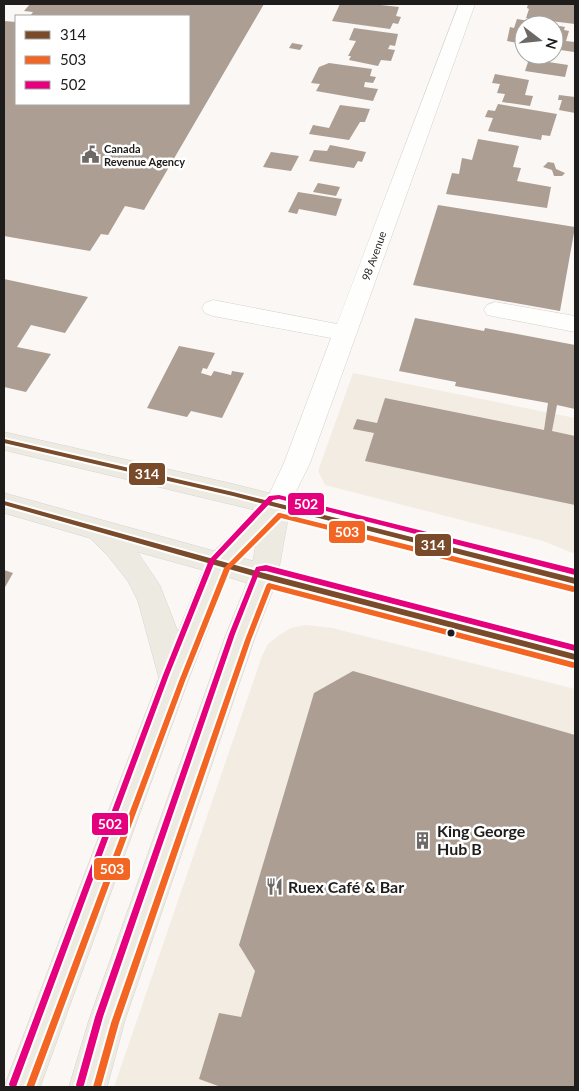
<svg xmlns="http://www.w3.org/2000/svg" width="579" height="1091" font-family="Lato,sans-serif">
<rect width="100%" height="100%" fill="#faf7f4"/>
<path fill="#f3ece3" d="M353,373L575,418V554L543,541L325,485L318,471Z
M306,625L332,628L575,689V1087H114L262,656L268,644L278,636L291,628Z"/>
<path fill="#ac9e92" d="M30,4H264L144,210L125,206L108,235L101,234L90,251L4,236V21L16,22V104H189V16H30L33,12L24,11Z
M340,4H372L399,7L396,16L401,17L398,24L393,23L390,29L332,21Z
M528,4H575V24L526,18L529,9L527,8Z
M517,19L547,24V25H524V44L507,41L510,27L514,28Z
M554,25L565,27L564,30L569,31L566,41L575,42L574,52L554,49Z
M354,28L398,34L395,46L390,45L388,49L395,50L391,61L381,60L378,66L349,60L351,56H348L356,41L349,40Z
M292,43L303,45L300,50L289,48Z
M529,59L568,65L565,77L525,71Z
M329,63L372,69L370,76L376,77L373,83L365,82L364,87L378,89L373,101L316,91L320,84L311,83L319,67Z
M495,74L529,80L525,95L533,96L530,106L502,102L505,94L497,93L500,84L492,83Z
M559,95L575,97V113L559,110L562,100H558Z
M498,104L557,114L550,136L542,135L541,140L488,131L493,118L485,117L488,110L495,111Z
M340,105L370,109L365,122H360L349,140L309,134L313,125L329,128Z
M478,139L519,146L513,167L521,168L517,181L551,187L547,208L446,194L452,173L459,174L462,158L472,160Z
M330,145L366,152L362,162L358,161L354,168L309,161L314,150L327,151Z
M271,152L299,156L291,171L263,167Z
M548,162L554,163L556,169L565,173L562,176H554L552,170L543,167Z
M318,183L340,187L336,196L313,192Z
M298,192L342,199L336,216L299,209L297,214L288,212Z
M438,205L575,227L560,311L413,285Z
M4,279L88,297L65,333L31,325L17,347L51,354L26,392L4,387Z
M415,318L484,331L485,328L575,345V409L557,405L552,431L575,436V505L365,461L374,433L353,429L357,419L377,423L385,398L544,430L548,403L455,386L456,382L399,371Z
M179,346L215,353L207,369L203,368L201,373L211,376L214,371L231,375L232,371L244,373L222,418L191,411L187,417L147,408Z
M4,570L13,573L4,589Z
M353,671L575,735V1087H221L199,1079L219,1013L241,1017L255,971L239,945L314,693Z"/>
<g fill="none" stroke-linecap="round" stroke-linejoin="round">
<defs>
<path id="minor" d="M459,4H475L310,463L286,512L277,515L268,512L264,505L284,463L331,338L213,316L205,313L202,308L205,303L213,300L337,324Z
M495,302L575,316V332L487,315L484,310L487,305Z"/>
<path id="major" d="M4,432L233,484L575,570V593L288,518L279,568L575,644V670L273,590L255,637L125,1020L107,1087H69L89,1020L225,637L247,583L228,577L189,678L40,1087H4L159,678L138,601L128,581L108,556L90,538L4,513V493L214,551L255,510L4,450ZM256,544L253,561L242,558ZM138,552L203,570L178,632L160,586Z"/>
</defs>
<use href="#minor" stroke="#d3d0ce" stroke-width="1"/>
<use href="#major" stroke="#d5d3d2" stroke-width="1"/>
<use href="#minor" fill="#fefefd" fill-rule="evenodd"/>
<use href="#major" fill="#edebe1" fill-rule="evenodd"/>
<defs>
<path id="bus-1" d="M4,439L233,492L575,578V584L233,496L4,443Z
M4,501L264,573L575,654V660L264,579L4,505Z"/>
<path id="bus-2" d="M278,513H280L573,586L575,587V591L573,592L281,518L230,569L185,681L34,1087H26L179,681L224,568Z
M269,583L573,662L575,663V667L573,668L271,589L251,640L119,1023L101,1087H93L111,1023L245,640L266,586L267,584Z"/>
<path id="bus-3" d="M279,495L575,569V575L279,499L273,500L215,561L169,675L17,1084L16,1087H10L9,1084L163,675L209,560L269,496Z
M266,565L575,645V651L266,571H260L235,634L103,1017L84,1085L83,1087H77L76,1085L95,1017L229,634L256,567Z"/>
</defs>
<use href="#bus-1" stroke="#fff" stroke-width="4"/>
<use href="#bus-2" stroke="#fff" stroke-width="4"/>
<use href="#bus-3" stroke="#fff" stroke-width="4"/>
<use href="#bus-1" fill="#7a4b2a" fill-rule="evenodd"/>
<use href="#bus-2" fill="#f26522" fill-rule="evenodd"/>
<use href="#bus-3" fill="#e5007d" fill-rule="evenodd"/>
</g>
<defs>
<symbol id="civic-bare" viewBox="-9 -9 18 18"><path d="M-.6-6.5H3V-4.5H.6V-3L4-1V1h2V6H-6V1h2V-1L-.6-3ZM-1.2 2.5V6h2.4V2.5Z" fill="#6c6967" stroke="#fff" stroke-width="2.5" paint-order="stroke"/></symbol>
<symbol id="building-bare" viewBox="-9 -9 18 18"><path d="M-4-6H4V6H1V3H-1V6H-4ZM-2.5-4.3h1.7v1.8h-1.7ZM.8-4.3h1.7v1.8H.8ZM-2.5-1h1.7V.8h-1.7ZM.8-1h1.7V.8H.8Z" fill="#6c6967" stroke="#fff" stroke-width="2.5" paint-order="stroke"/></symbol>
<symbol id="restaurant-bare" viewBox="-9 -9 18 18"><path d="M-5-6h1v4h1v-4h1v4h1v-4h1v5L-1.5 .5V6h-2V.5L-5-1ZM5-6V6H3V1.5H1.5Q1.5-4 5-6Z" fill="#6c6967" stroke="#fff" stroke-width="2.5" paint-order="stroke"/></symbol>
</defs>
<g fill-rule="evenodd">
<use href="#civic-bare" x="78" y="142" width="25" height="25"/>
<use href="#building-bare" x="410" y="828" width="25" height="25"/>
<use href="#restaurant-bare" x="262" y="874" width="25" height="25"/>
</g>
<circle fill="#1f1d1b" stroke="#fff" stroke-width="2" cx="451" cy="633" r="4.5"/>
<g text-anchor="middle" stroke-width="5" stroke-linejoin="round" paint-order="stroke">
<g font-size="11" font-weight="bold" fill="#1f1d1b" stroke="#fff" text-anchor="start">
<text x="104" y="153">Canada<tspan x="104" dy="13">Revenue Agency</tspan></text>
</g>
<g font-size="11" fill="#1f1d1b" stroke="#fff">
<text transform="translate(374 256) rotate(-70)" y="4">98 Avenue</text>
</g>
<g font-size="16" font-weight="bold" fill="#1f1d1b" stroke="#fff" text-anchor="start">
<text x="437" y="837">King George<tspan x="437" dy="18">Hub B</tspan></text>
<text x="288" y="893">Ruex Café &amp; Bar</text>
</g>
</g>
<g stroke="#fff" stroke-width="2">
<rect x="128" y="462" width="38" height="24" rx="5" fill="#7a4b2a"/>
<rect x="287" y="492" width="38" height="24" rx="5" fill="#e5007d"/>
<rect x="328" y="520" width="38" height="24" rx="5" fill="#f26522"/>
<rect x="414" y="533" width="38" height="24" rx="5" fill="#7a4b2a"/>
<rect x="91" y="812" width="38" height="24" rx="5" fill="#e5007d"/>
<rect x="93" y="857" width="38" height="24" rx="5" fill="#f26522"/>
</g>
<g font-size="14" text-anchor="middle" font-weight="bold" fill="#fff">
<text x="147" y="479">314</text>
<text x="306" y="509">502</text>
<text x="347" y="537">503</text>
<text x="433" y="550">314</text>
<text x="110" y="829">502</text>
<text x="112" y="874">503</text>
</g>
<rect width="579" height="1091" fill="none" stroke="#1f1d1b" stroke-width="10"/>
<rect x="15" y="15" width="175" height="90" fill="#ffffff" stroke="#a5a5a4"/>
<rect x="25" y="31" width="25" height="8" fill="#7a4b2a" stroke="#a5a5a4"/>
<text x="60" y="40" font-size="15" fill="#1f1d1b">314</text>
<rect x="25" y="56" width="25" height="8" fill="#f26522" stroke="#a5a5a4"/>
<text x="60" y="65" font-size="15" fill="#1f1d1b">503</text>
<rect x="25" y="81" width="25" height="8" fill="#e5007d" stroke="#a5a5a4"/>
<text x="60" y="90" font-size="15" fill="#1f1d1b">502</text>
<g transform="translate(539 40) rotate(106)"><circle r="24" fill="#ffffff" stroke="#a5a5a4"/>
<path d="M0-4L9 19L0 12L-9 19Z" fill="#6c6967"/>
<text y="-8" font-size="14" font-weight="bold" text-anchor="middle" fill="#1f1d1b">N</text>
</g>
</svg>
